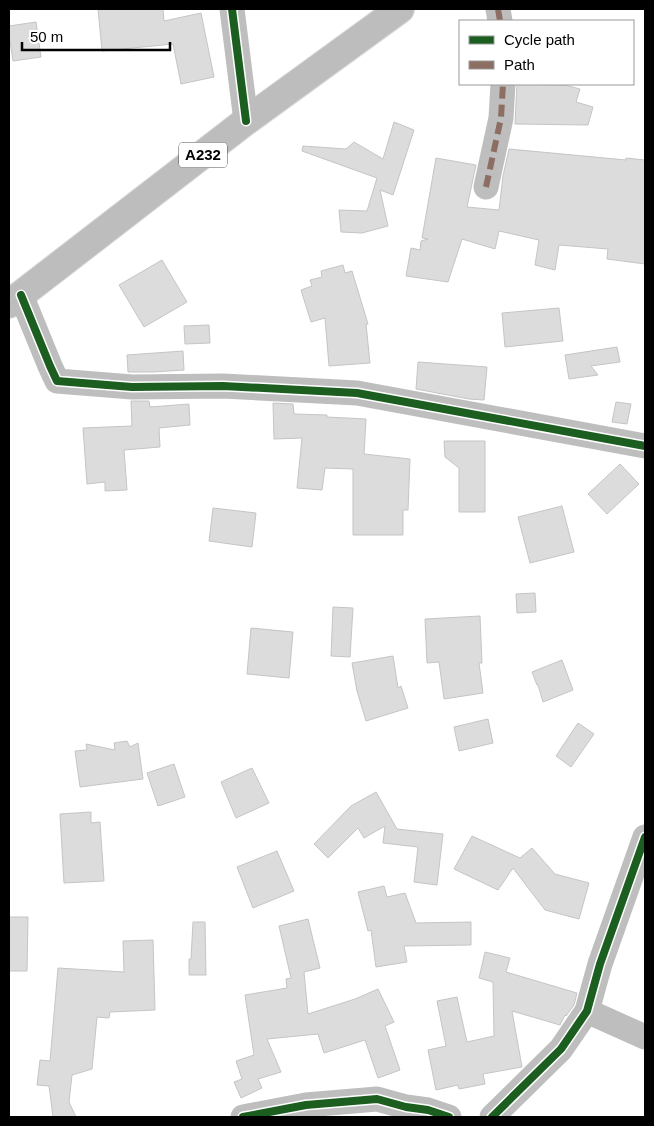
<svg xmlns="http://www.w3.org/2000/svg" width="654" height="1126" font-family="Arial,sans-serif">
<rect width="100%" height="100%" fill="#fff"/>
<path fill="#dcdcdc" stroke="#c5c5c5" d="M98,9H163L164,21L201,13L214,77L181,84L173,44L102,51Z
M36,22L41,57L13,61L9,35V26Z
M517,84L565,85L580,89L576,102L593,107L588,125L515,124Z
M394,122L414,130L393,195L380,190L388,226L362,233L341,232L339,210L367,211L377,178L302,151L303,146L346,149L354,142L383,159Z
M509,149L626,160V158L645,160V264L607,259L608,249L559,245L555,270L535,265L539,240L499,231L495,249L462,239L448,282L406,276L411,248L420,250L421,241L428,239L422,238L436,158L476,165L467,207L499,210L503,176Z
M162,260L187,302L144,327L119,285Z
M343,265L345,273L352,271L368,324H366L370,363L329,366L325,318L311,322L301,290L312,286L310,280L322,277L321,271Z
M559,308L563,341L505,347L502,313Z
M209,325L210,343L185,344L184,326Z
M617,347L620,362L591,366L598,375L569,379L565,355Z
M183,351L184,370L153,372H128L127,355Z
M418,362L487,367L484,400L469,399L416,389Z
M131,401H149L150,407L189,404L190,425L159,428L160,447L124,450L127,490L105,491V482L87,484L83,428L132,426Z
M616,402L631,404L627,424L612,422Z
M273,403L293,404L294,414L327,415V417L366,419L364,454L410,459L408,510H403V535H353V469L325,468L322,490L297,488L302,438L274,439Z
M444,441H485V512H459V468L445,457Z
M620,464L639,484L607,514L588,494Z
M562,506L574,552L530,563L518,517Z
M213,508L256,513L252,547L209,541Z
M535,593L536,612L517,613L516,594Z
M333,607L353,608L350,657L331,656Z
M480,616L482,663H479L483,693L444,699L439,662L427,663L425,619Z
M251,628L293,632L289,678L247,674Z
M393,656L398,688L401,686L408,708L366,721L357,691L352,663Z
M562,660L573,690L543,702L538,685H537L532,672Z
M488,719L493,743L459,751L454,727Z
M578,723L594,734L571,767L556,756Z
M127,741L130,747L138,743L143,779L80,787L75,751L87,750L86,744L115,750L114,743Z
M174,764L185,797L158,806L147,773Z
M252,768L269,803L236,818L221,782Z
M376,792L397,829L443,834L437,885L414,882L418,847L383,843L385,826L364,838L358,828L328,858L314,844L351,806Z
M91,812V823L100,822L104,881L64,883L60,814Z
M472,836L520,858L532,848L555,874L589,883L579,919L545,910L513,868L498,890L454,869Z
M277,851L294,891L253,908L237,867Z
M384,886L387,897L405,893L416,923L471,922V945L404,946L407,962L376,967L371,930L368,931L358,892Z
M9,917H28L27,971H9Z
M308,919L320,968L304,972L308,1014L355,999L378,989L394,1022L385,1026L400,1070L378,1078L365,1040L324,1053L318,1034L267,1039L281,1072L258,1079L262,1088L241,1098L234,1082L242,1079L236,1061L254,1055L245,995L287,988L286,979L291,978L279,926Z
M193,922H205L206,975H189V959H191Z
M153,940L155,1010L110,1012L109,1018L97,1017L92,1069L72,1075L69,1102L76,1117H53L49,1086L37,1085L40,1060L50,1061L58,968L124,972L123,941Z
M485,952L510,958L506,972L577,993L574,1005L566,1016L565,1015L560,1025L512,1011L522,1067L483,1074L485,1084L459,1089L458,1085L436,1090L428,1050L446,1046L437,1001L457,997L467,1042L494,1036L493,982L479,978Z"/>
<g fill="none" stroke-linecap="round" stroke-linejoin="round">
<defs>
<path id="major" d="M9,304L246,121L400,9"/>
</defs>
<use href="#major" stroke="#dbdbdb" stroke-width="30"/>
<path stroke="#bebebe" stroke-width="25" d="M232,9L246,121
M498,9L500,21
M486,187L501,118L503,84
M21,295L50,366L57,381L132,387L223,386L357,393L645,446
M587,1011L645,1037
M243,1117L306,1105L377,1099L406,1107L428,1110L449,1117
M492,1117L561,1049L587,1011L600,964L645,837"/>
<use href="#major" stroke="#bdbdbd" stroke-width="28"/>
<path stroke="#8d6e63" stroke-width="6" stroke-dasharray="12 6" stroke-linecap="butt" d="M498,9L500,21
M486,187L501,118L503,84"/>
<defs>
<path id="cycleway" d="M232,9L246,121
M21,295L50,366L57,381L132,387L223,386L357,393L645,446
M243,1117L306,1105L377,1099L406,1107L428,1110L449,1117
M492,1117L561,1049L587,1011L600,964L645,837"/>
</defs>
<use href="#cycleway" stroke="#fff" stroke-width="11"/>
<use href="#cycleway" stroke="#1b5e20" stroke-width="8"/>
</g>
<g text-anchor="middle" stroke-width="4" stroke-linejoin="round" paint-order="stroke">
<rect fill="#fff" stroke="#4c4c4c" stroke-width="1" x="179" y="142.5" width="48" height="25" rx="4"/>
<g font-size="15" font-weight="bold" fill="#000">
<text x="203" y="160">A232</text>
</g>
</g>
<rect width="654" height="1126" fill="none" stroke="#000000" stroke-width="20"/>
<rect x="459" y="20" width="175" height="65" fill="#ffffff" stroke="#999999"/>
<rect x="469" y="36" width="25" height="8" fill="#1b5e20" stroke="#999999"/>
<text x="504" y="45" font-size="15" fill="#000000">Cycle path</text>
<rect x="469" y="61" width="25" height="8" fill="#8d6e63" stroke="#999999"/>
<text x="504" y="70" font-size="15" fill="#000000">Path</text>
<path d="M22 42v8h148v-8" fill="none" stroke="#000000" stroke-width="2.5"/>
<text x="30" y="42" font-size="15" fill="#000000" stroke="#ffffff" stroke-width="4" paint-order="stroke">50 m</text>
</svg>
